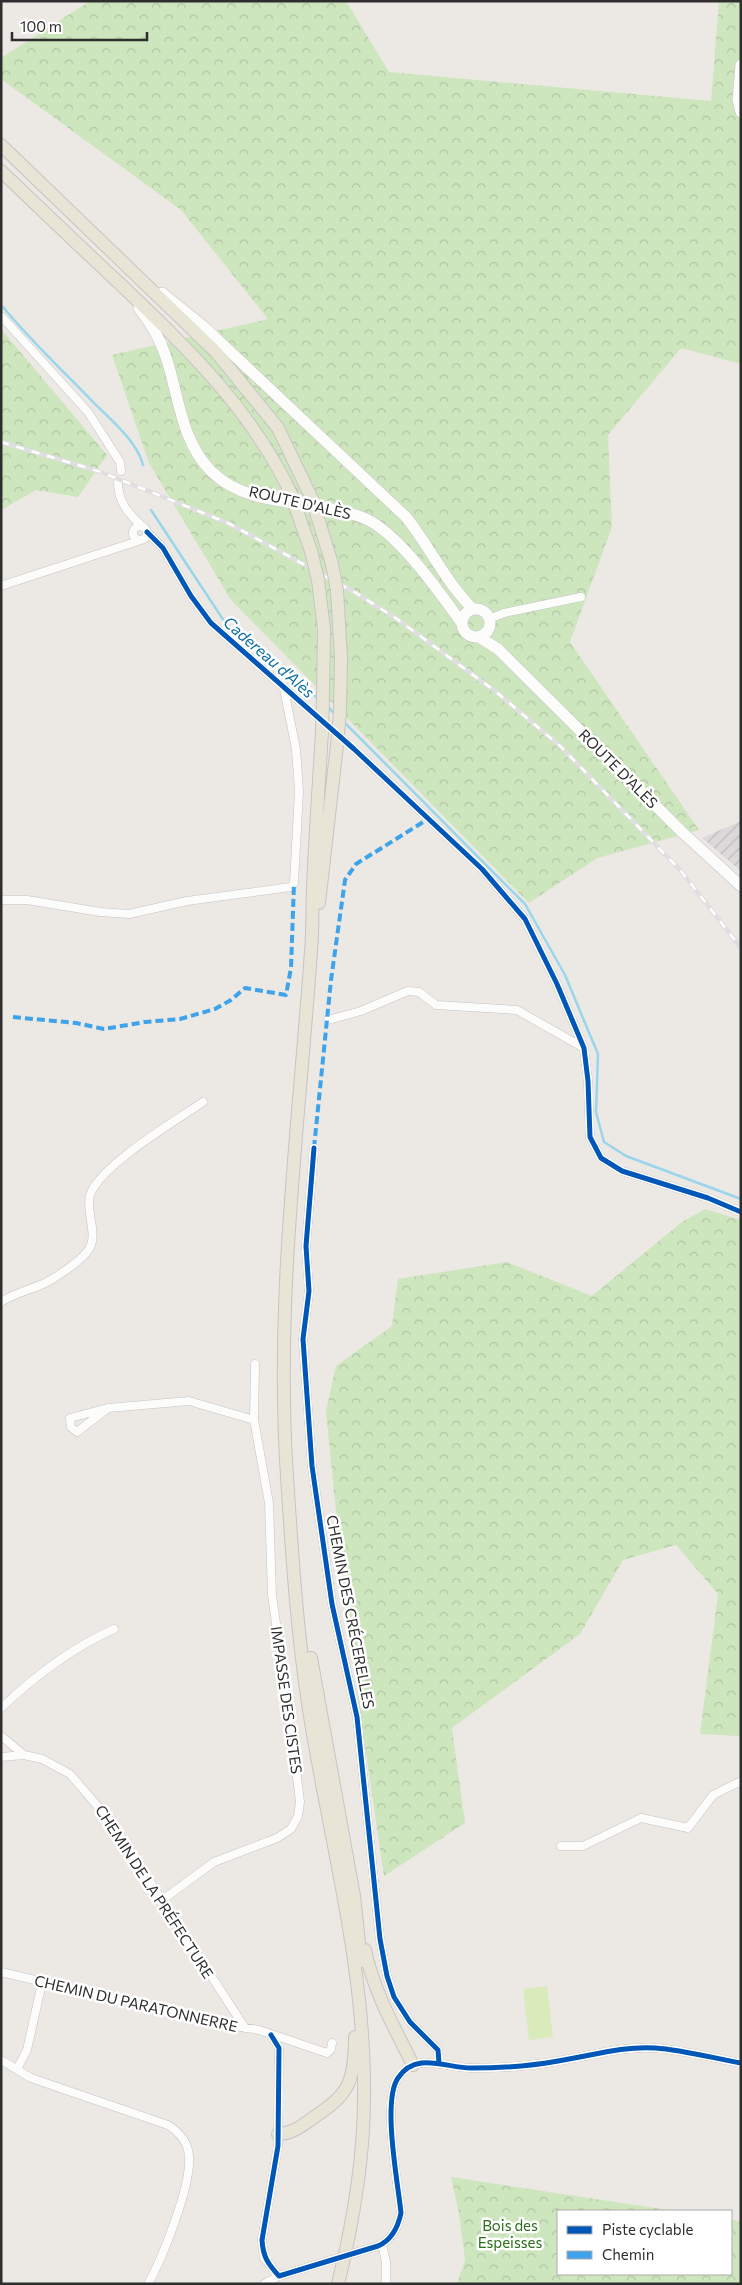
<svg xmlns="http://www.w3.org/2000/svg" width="742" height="2285" font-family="Commissioner,sans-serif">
<defs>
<pattern id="industrial-furrows" width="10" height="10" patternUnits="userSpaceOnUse" patternTransform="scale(1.25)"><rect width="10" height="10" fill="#dcd9db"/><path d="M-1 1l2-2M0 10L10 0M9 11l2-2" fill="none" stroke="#bdbbbc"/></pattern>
<pattern id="forest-crowns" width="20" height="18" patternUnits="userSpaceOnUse" patternTransform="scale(1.25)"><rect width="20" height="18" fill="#cee6be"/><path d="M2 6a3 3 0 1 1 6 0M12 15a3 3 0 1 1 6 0" fill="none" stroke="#b1c6a4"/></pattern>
</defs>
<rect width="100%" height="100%" fill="#ece8e4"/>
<path fill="url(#industrial-furrows)" d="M741,821V871L702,838Z"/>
<path fill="url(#forest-crowns)" d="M90,1H346L389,72L711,101L719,1H741V364L681,348L608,435L612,527L570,642L699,830L597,858L529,903L231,600L149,463L112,355L268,319L181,210L1,79V58Z
M1,329L107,455L78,497L36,490L1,510Z
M705,1209L741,1220V1736L700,1734L718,1594L676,1545L623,1560L580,1634L452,1728L465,1823L384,1876L347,1623L326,1411L336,1366L392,1326L398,1279L507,1262L592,1296L682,1222Z
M451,2177L675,2211H558V2274H731V2220L741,2221V2284H457L465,2260L459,2213Z"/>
<path fill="#d9eabb" d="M547,1986L553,2037L529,2040L523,1989Z"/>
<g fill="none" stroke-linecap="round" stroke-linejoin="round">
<path stroke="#99d6ec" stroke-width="2.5" d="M3,307C31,341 63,371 93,402C110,419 137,441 143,465
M151,510L226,624L255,649L319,699
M327,706L335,714
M343,721L525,904L565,975L598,1054L596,1112L604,1142L626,1156L741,1199"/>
<path stroke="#c6c3c0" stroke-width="8" stroke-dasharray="8 4" stroke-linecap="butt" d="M307,708L354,749"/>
<defs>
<path id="street" d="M1,316L88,412L120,462L121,471
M118,482C118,503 129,514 143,527
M133 533a7 7 0 1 1 14 0a7 7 0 1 1-14 0Z
M147,532L163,548L191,596L211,623L307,708
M1,586L138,541
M489,619L504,613L581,597
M354,749L482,869L525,919L557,984L584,1048L588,1081L590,1137L601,1158L622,1171L708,1198L741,1212
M1,900H27L100,912L129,914L187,901L291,887L294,883L299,791L296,749L284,689
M328,1020L361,1011L408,991L419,992L436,1005L517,1010L584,1048
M314,1148L306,1246L309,1291L303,1339L312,1466L332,1604L357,1717L380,1939L387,1976L394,1997L410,2022L438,2050L439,2063
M1,1302C13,1294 29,1290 43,1284C54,1279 79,1262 86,1253C101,1237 85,1215 90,1195C100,1165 177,1120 203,1102
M108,1408L77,1432L71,1427L70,1418L108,1408L189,1401L254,1420L269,1503L272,1595L295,1760L300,1802L298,1816L291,1829L277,1838L214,1862L161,1901
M254,1420L255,1364
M1,1708C35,1676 71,1648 114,1629
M1,1736L24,1755L42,1759L70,1774L112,1823L245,2028
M1,1757L24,1755
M561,1846H583L641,1818L688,1828L713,1795L741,1781
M1,1972L222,2024L259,2030L327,2053L331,2049L332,2043
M271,2035L279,2048L278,2146L262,2240L264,2258L279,2276L331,2260
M1,2060L31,2078L168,2125C179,2132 188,2142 189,2156C192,2184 162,2259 148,2284
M17,2069L27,2050L42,1983
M382,2244L386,2262V2284
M378,2246C392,2240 398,2227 401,2213C398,2183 382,2101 398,2078C416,2051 446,2068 471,2068C499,2068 531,2066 558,2061C591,2056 621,2046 655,2048C683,2050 713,2058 741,2063
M264,2284L279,2276"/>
<path id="secondary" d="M741,65L738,100L741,112
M162,293L203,326L406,517C430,547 446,583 473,609
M139,308C151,323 160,339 166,357C179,396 181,442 212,472C252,511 319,498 366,519C399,534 440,593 461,622
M462 623a14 14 0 1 1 28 0a14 14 0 1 1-28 0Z
M479,637L498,649L682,832L741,886"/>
<path id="primary" d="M1,145L216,352L278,428L313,501
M1,171C40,208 78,245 117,281C186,347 253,410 293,498
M296,508L311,551
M316,512L332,564
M318,580L324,629L323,698
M337,590L341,658L340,711
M322,732C319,784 315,836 313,889C312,909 313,930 311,951C299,1125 275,1301 287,1476C292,1554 297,1633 309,1710C329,1838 366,1967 364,2098C364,2161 353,2223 338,2284
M319,903L337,745
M311,1658L354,1896L361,1961
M365,1950C374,1992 394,2027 413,2065
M278,2134C291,2134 300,2127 310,2120C349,2094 354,2085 355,2037"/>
</defs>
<use href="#street" stroke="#c5c4c5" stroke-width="9"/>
<use href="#secondary" stroke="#c5c4c5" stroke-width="12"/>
<use href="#primary" stroke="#c6c5c4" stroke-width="14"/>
<use href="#street" stroke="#fcfcfb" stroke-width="8"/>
<use href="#secondary" stroke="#fcfcfb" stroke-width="11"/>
<use href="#primary" stroke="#e8e4d6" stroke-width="12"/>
<defs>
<path id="rail" d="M1,442L101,472L228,523L356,593L397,619L495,691L560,746L681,871L741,948"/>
</defs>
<use href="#rail" stroke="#dfdfe1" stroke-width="4.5"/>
<use href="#rail" stroke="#fff" stroke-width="2.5" stroke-dasharray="8" stroke-linecap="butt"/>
<defs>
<path id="street-bridge" d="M331,2260L378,2246"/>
<path id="primary-bridge" d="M293,498L296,508
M313,501L316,512
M311,551L318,580
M332,564L337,590
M322,732L323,698
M337,745L340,711"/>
</defs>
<use href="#street-bridge" stroke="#c5c4c5" stroke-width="9" stroke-linecap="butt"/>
<use href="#primary-bridge" stroke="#c6c5c4" stroke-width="14" stroke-linecap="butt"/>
<use href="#street-bridge" stroke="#fcfcfb" stroke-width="8"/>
<use href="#primary-bridge" stroke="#e8e4d6" stroke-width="12"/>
<path stroke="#3ea3eb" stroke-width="4" stroke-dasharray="8 4" stroke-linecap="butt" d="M13,1017L76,1023L104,1029L145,1022L180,1019L215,1009L231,1000L245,988L286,995L291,968L294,883
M314,1148L331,980L345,880L356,864L428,819"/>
<defs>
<path id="cycleway" d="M147,532L163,548L191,596L211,623L354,749L482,869L525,919L557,984L584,1048L588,1081L590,1137L601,1158L622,1171L708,1198L741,1212
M314,1148L306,1246L309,1291L303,1339L312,1466L332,1604L357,1717L380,1939L387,1976L394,1997L410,2022L438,2050L439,2063
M271,2035L279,2048L278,2146L262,2240C263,2257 268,2264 279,2276L378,2246C392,2240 398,2227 401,2213C398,2183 382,2101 398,2078C416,2051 446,2068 471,2068C499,2068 531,2066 558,2061C591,2056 621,2046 655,2048C683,2050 713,2058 741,2063"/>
</defs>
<use href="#cycleway" stroke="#fff" stroke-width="8"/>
<use href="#cycleway" stroke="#0057b8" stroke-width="5"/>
</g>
<g text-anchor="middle" stroke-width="5" stroke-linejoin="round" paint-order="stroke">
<g font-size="15" fill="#2e2e2e" stroke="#fff">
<text transform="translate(300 503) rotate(13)" y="5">ROUTE D'ALÈS</text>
<text transform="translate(618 769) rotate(45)" y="5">ROUTE D'ALÈS</text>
<text transform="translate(350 1612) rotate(79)" y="5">CHEMIN DES CRÉCERELLES</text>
<text transform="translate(286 1700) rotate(82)" y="5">IMPASSE DES CISTES</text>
<text transform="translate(154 1892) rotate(57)" y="5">CHEMIN DE LA PRÉFECTURE</text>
<text transform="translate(136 2004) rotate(13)" y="5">CHEMIN DU PARATONNERRE</text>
</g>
<g font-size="15" fill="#2c6e1b" stroke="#fff">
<text x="510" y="2231">Bois des<tspan x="510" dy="17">Espeisses</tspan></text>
</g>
<g font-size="16" font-style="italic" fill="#0d6fa3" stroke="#fff">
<text transform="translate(269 657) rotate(41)" y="6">Cadereau d'Alès</text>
</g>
</g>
<rect width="742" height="2285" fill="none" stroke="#2e2e2e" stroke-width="5"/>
<rect x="557" y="2210" width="175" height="65" fill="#ffffff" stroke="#ababab"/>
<rect x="567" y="2226" width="25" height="8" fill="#0057b8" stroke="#ababab"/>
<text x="602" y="2235" font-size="15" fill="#2e2e2e">Piste cyclable</text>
<rect x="567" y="2251" width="25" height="8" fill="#3ea3eb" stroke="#ababab"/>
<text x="602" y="2260" font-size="15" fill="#2e2e2e">Chemin</text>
<path d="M12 32v8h135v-8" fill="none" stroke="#2e2e2e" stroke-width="2.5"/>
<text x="20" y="32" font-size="15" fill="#2e2e2e" stroke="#ffffff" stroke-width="4" paint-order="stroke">100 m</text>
</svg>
